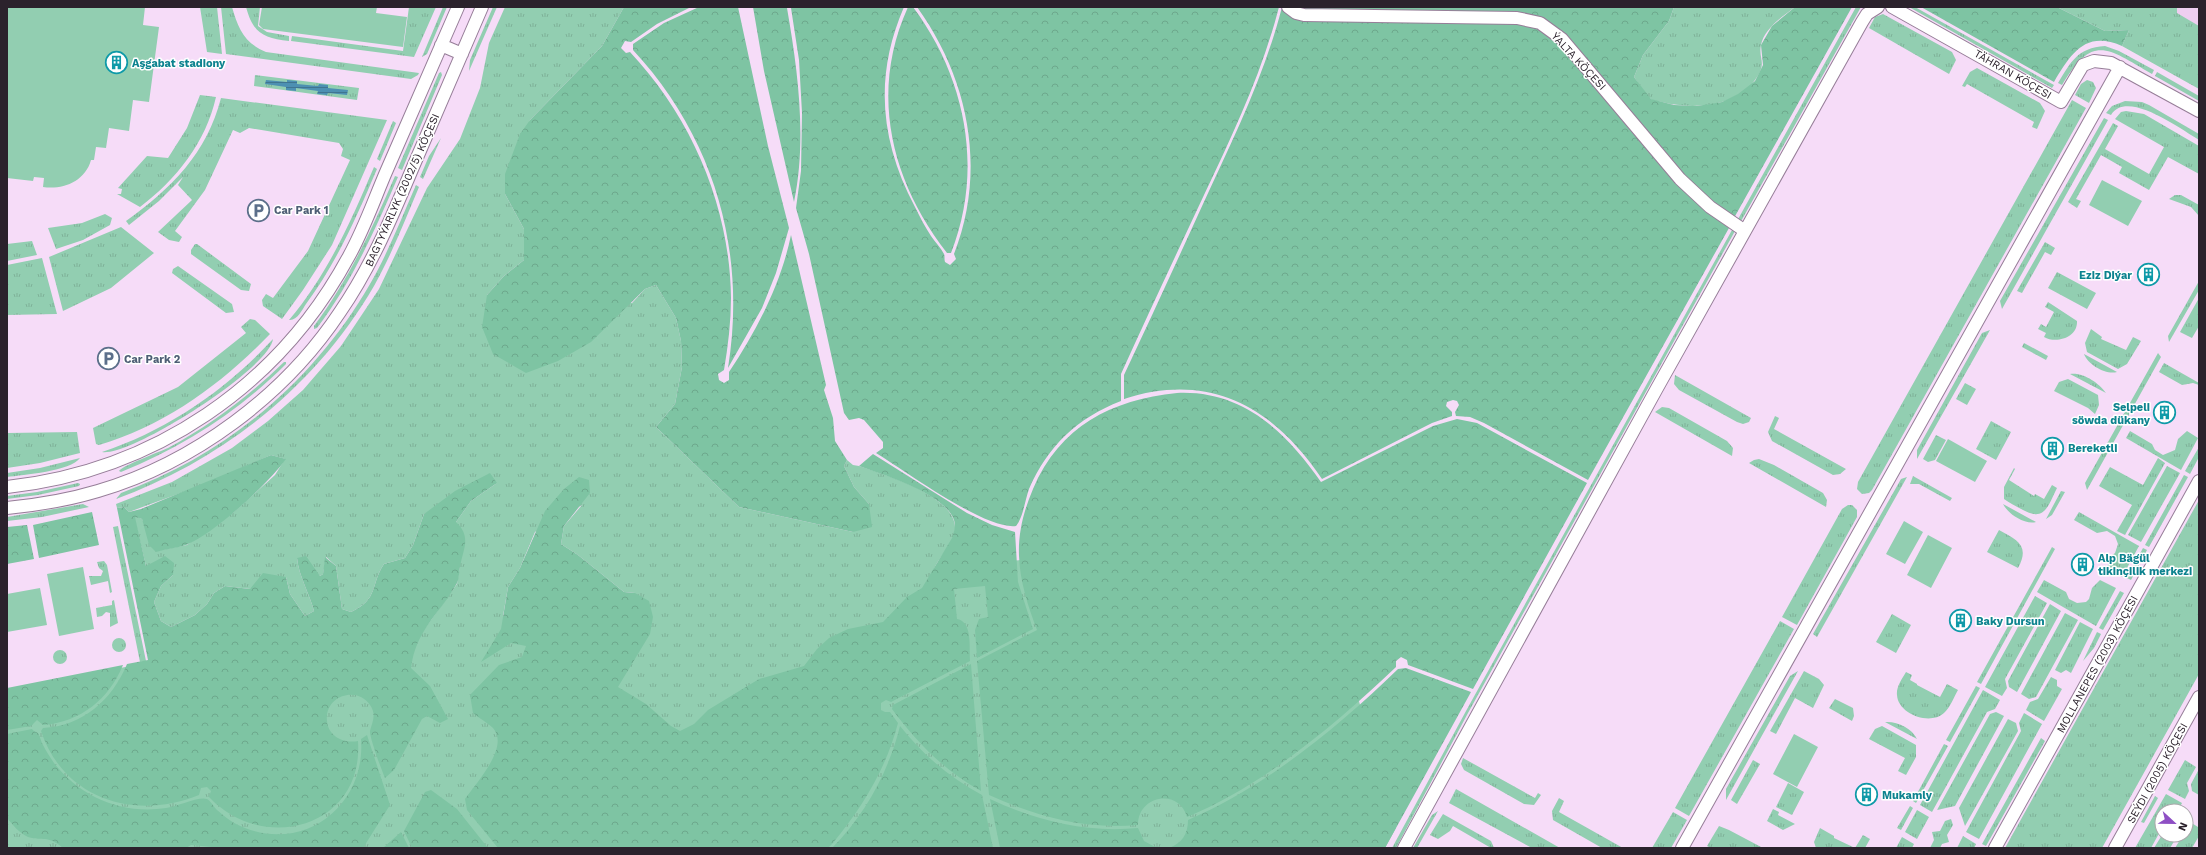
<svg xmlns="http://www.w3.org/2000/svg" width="2206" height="855" font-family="'Work Sans',sans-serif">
<defs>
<pattern id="grass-tufts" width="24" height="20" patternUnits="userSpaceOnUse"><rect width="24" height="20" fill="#92ceb1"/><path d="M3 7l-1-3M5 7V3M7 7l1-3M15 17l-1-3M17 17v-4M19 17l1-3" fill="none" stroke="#7eb198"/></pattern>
<pattern id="forest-crowns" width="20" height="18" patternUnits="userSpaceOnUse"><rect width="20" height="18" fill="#7ec4a3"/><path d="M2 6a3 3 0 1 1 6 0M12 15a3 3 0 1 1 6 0" fill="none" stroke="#6da88c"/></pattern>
<pattern id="water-rules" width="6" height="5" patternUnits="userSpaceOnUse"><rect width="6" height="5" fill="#4d90b2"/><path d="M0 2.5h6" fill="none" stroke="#407591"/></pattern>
</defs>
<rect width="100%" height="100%" fill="#f6dcf8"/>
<path fill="#eecef0" d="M2173,7H2199V31L2183,22Z"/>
<path fill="url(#grass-tufts)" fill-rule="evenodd" d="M200,7H217L222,54L207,52Z
M221,7H232C238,28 244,43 266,52L419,73L418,75L411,79L226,54Z
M246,7H260L258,26L267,32L289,36V41C263,38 253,33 246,7Z
M409,7H436L414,57L291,41L292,36L403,51Z
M443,7H447L427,54L422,57Z
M493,7H497L469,71L470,60Z
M505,7H624L602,46L530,120L505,194L524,229V260L504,276L487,295L632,303L645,289L656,285L676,318L681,341L682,367L675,404L656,427L739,507L853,532L869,504L854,487L844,466L847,460L853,465L859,466C883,474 957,496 955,529C954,543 939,557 934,569L1309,530L1396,828L1385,848H7V690L151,662L426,627L457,584L460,566L456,522L471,501L497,483L424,514L413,545L405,558L384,564C370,585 379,599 351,612L342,609L336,566L326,557L323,574L320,576L297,558C299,577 309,592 314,611L305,616L290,594L286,577L250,589L225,586L214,593L207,604L195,615L171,627L161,621L154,602L161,586L173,575L146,566L134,516L142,519L156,551L187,545L234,512L275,475L285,459L271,455L205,484L129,512L124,507L117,508L116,504L172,482L232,448L268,421L303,390L341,346L379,289L427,188L460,139L480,88L489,43ZM582,505L564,526L561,544L578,555L624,592L635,593L503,616L508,587L520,568L535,532Z
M1674,7H1795C1783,16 1764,29 1761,45C1758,60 1768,62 1755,80C1736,107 1692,110 1662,102C1659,101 1653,101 1651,99C1644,95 1639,83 1634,77L1643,55L1669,21Z
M1856,7H1861L1740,223L1737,221Z
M1909,7H1915L2054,85L2052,88Z
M2057,7H2177V13L2199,26V89L2122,46L2129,30L2105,31Z
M1883,14L1952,52L1956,60L1949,74L1869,28L1875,17Z
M2105,46L2119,51L2154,70L2152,74C2107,48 2093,33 2062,85L2058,83C2071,62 2077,48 2105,46Z
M1977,68L2040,103L2045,111L2037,129L2032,127L2034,122L1967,84L1965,87L1962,86L1970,72Z
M441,72L442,75L402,170L398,168L439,73Z
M2157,72L2199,96V101L2155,76Z
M255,75L359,88L357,100L254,86Z
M2087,80L2093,82L2096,88L2089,103L2075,95L2081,84Z
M200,95L216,97C206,142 176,180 140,207L117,194H121L122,189L118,188L147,156L168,158L187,128Z
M221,98L387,120L332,245L303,290L282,319L263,306L262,300L266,294L273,298L308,251L350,160L341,156L343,149L339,143L249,128L240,133L233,130L205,190L175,231L182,237L179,242L169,240L158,232L192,200L178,185L183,177L159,201L129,225L126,221C171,189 207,153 221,98Z
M2072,100L2086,108L1872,490L1869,493L1862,494L1857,489L1858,482Z
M2125,101L2142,102L2149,105L2199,134V140C2180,129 2127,89 2111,115L2106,113L2112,106Z
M2126,111L2144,114L2199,146V174L2168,157L2149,190L2119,173L2122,167L2101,155L2076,199L2081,201L2077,208L2068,202L2113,123L2118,126L2105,149L2149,174L2164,147L2115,119L2121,112Z
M2104,118L2108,120L2002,309L2000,301Z
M393,121L396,123L380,161L377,159Z
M441,138L423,179L420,177L429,156Z
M374,167L377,169C357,216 337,262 306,304C302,310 297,321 289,320C328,274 351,221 374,167Z
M395,176L398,177C375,230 352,282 317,328L314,329V326C349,279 372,229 395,176Z
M416,185L419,187C405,220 392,254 374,286C316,386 224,459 116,499L121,493C226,455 314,381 370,284C388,253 401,219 416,185Z
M2175,195H2181L2199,205V216L2191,207L2169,199Z
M105,214L112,218L110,225L83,240L56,249L48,228L82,223Z
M121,227L154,253L111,288L63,311L49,257Z
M1732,230L1735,231L1468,713L1396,848H1392L1466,711Z
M32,241L37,255L7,261V244Z
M2045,242L2055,248L2051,255L2045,252L2022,293L2017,291Z
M195,244H197L251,284L249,291L241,290L191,254V250Z
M42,258L57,314L7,315V265Z
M178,266L232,304L234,312L226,313L172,273L173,269Z
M2057,272L2096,293L2087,309L2048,288Z
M2199,281V290L2169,342L2168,336Z
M2199,298V326L2192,338L2180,332Z
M2048,302L2077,321C2078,338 2056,344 2044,337L2046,333L2038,329L2041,324L2046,327L2054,312L2045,307Z
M250,319L255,320L270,334C223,383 165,426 99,445L96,444L93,428L178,387L246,333L241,327Z
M2091,329L2102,337L2101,339L2126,350L2133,337L2141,341L2127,364L2118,369L2087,352L2085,343Z
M1990,330L1917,459V450L1982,333Z
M273,339C270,368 131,457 102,452C168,430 226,390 273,339Z
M2024,343L2048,356L2046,360L2022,347Z
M2158,353L2161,357L2087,490L2085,483Z
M2084,354L2117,372C2106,375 2088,365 2084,354Z
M284,362H286V364C238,412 183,447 121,472L119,471C122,466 159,452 168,448C211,425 249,396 284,362Z
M2164,363L2199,383V385L2193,383L2182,385L2159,372Z
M2070,374C2083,372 2099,383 2106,393Z
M1675,375L1751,418L1749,422L1743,424L1737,422L1679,390L1674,384Z
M2068,379L2098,395L2099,405L2095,414L2088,408L2054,391L2059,382Z
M1965,383L1976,389L1967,405L1956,399Z
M1662,407L1669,408L1727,441L1733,448L1732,456L1655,412Z
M1775,416L1779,418L1774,429L1846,469L1840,474L1833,475L1772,441L1768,432Z
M1991,421L2011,432L1996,460L1976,449Z
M2130,431L2152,444L2155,450L2163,455L2175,450L2178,439L2187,431L2198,438L2181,470L2126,438Z
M77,432L80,453L40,463L7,468V433Z
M1936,435L1946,440L1935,460L1928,462L1923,459Z
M2199,447V457L2190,474L2185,471Z
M80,458C71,471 23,475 7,477V473L40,468Z
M2158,458L2165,463L2125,535L2117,531L2132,505L2099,486L2110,467L2143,485Z
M1759,459L1774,465L1823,493L1827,500L1826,507L1749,463L1754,460Z
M2167,466L2180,473L2141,542L2128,535Z
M2014,468L2015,469L2009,480L2034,496L2035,494L2044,499L2052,485L2057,488C2048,506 2045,522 2023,510C2016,506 2009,503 2004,499V487Z
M2184,475L2188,477L2149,547L2145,545Z
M1913,476L1952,498L1950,501L1919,484H1910Z
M1907,477L1817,637L1813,634L1901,479Z
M78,483L80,484L79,486L38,495L7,499V496L37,492Z
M2061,491L2065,492L2052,515L2046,519Z
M2199,500V674L2102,848H2005Z
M83,504L89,507L42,517L7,521V517Z
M2003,504L2036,522C2025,525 2008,514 2003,504Z
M1848,505H1852L1857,510V517L1797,625L1782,617L1842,509Z
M2079,512L2139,546L2122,577L2107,568L2110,557L2115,553L2118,544L2115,536L2107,531L2097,533L2074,520Z
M118,526L146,661L140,662L113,527Z
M1999,530C2018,540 2030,546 2018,568L1987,552Z
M2052,547L2055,549L1981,684L1977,682Z
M2143,548L2147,550L2131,580L2127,578Z
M104,561L107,565L112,592L110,593L108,581L91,585L89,576H101L103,571L99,568L97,562Z
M2044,580L2066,592L2069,599L2077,603L2086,602L2089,599L2092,588L2100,580L2116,588L2096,626L2037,592Z
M2120,591L2124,593L2103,630L2099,628Z
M2035,596L2047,603L2005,679L2007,688L2002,696L1985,687Z
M114,600L118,623L110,627V613L106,612L102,616L97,617L96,608L112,605V601Z
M2050,604L2061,611L2017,692L2009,687L2008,681Z
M2065,613L2078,620L2036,697L2029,699L2021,694Z
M1892,614L1911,625L1896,653L1876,642Z
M1780,621L1794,629L1689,816L1675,808Z
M2080,622L2093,629L2071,673L2066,670L2061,673L2055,670Z
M2097,632L2101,634L2094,648L2083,661Z
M112 645a7 7 0 1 1 14 0a7 7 0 1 1-14 0Z
M53 657a7 7 0 1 1 14 0a7 7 0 1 1-14 0Z
M1798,671L1726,800V789L1790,676Z
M1804,671L1819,679L1824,685L1813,708L1795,698L1776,734L1770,731Z
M1906,672L1912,675L1910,680L1917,684V685L1940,697L1947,684L1958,690C1954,697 1950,708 1944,713C1930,726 1898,714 1897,695C1896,687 1902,679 1906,672Z
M2051,677L2057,680V686L2062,689L2044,721L2026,710L2030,702L2038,699Z
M1976,686L1980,688L1950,742L1946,740Z
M1983,690L2000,700L1995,709L1987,712L1932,812L1920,805Z
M1835,699L1853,708L1854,716L1852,721L1829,708Z
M1996,712L2004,716L1955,806L1937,810L1990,714Z
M2024,713L2042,724L1979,839L1966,832L2021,731L2019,723Z
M2008,719L2016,723L2018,731L1965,826L1959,808Z
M1885,722C1897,721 1912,728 1917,739Z
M1882,726L1916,745V757L1906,775L1898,771L1905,758L1869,739L1875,729Z
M2041,738L2045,741L1986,846L1982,844Z
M1944,744L1948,746L1916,803L1913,801Z
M1463,758L1535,798L1538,793L1541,795L1534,805L1524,804L1464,770L1461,764Z
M1753,760L1760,764L1737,804L1731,800Z
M2185,760L2196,767L2187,783L2189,791L2185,799L2168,790Z
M2199,769V795L2192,791L2191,784Z
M1788,783L1804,792L1792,815L1776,807Z
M1456,789L1560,848H1532L1449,803Z
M2166,794L2182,803L2178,811H2162V828L2151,848H2135Z
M2155,796L2158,798L2144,823L2141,822Z
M1559,798L1564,801L1559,812L1623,848H1602L1553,820L1552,811Z
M1910,806L1913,808L1901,830L1897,828Z
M1773,809L1779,812L1778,815L1795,824L1783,830L1767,821Z
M1917,810L1929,817L1917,839L1905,832Z
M1438,811L1417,848H1413L1432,815Z
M1673,812L1687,820L1671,848H1652Z
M1443,814L1491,841L1494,848H1491L1453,826L1450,831L1438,839L1430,835Z
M1951,819L1953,825L1947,835L1949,842L1942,844L1940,848H1930L1934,840L1932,832L1940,831L1945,821Z
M2190,822L2198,827L2199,836L2192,848H2175L2183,835H2186V829Z
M1719,826L1729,830L1763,848H1711L1707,846Z
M1820,828L1834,836V838L1855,848L1863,835L1870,839L1865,848H1816L1814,842Z
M2162,835H2178L2170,848H2154Z
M1963,836L1976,844L1974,848H1957Z
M1902,837L1914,844L1912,848H1896Z"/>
<path fill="url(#forest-crowns)" d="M624,7H691L657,24L631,42L625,41L621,48L626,53L630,52C692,118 730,207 731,298C731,322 728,346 724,370L718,374L719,380L724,383L729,380V372C756,332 781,284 791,235L826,385L824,390L833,418L835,441L847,460L844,466L854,487L869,504L872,527L853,532L739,507L656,427L675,404L682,367L681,341L676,318L656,285L645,289L591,342L558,361L526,373L493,354L482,327L487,295L504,276L524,260V229L505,194V174L520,134L530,120L602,46Z
M699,7H738L768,146L789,228L776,273L762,308L728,368C747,251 714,137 633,50V44L664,23Z
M753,7L787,8C798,71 807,139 794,202L764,71Z
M904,7C874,76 880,141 915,207C920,217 925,227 931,236C935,242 941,248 944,254C945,256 944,259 945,262L950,265L956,259L954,254C987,170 969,79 917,7H1279C1262,73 1233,134 1204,195C1176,255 1148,314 1121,374V401C1077,418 1048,446 1029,489C1025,500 1023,518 1016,526C985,530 904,470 876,453L883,448V442L864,420L859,418L849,420L844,413L809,254L796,208L801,171L802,113L799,60L791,8Z
M908,7H913C966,78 984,169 951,253H947C891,181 869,93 908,7Z
M1282,7L1286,11L1515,23L1537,27L1554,37L1717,219L1729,228L1588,480L1484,423L1470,417L1456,416L1455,412L1459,405L1457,401L1453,400L1447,402L1446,406L1452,412V416L1432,423L1322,479C1274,408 1211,371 1124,399V375C1151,318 1177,261 1203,204C1233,139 1264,77 1282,7Z
M1292,7H1674L1669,21L1643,55L1634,77L1651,99L1674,105L1697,106L1722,102L1738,94L1755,81L1763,65L1761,45L1772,26L1795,7H1852L1734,218L1720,208L1669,161L1549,25L1310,12Z
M1921,7H2057L2105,31L2129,30L2122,46C2085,30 2071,54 2054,82Z
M1177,393C1243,390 1286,432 1321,482L1433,426L1457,419L1477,423L1587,483L1473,689L1408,665L1407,660L1401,657L1396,661V667C1336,724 1264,785 1187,817C1179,788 1138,795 1138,825C1085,830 1037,817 989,795L977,661L1037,630C1028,606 1020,582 1019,556C1018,532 1024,510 1033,489C1060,426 1111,400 1177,393Z
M873,454L967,513L992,525L1015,532L1018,582L1033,629L977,658L975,630L979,619L988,617L985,586L954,589L957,619C973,622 969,648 970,661L891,702L886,700L881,703V710L885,712H890L898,723C886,769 863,806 833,843L828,848H498L467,810L465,799C476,783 510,747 493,728C488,723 479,718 473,713L470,695L499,665L522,657L526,646L511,643L481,662L501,629L508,587L520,568L545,511L564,489L579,477L589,480L590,493L564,526L561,544L578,555L624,592L635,593L649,601L653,617L650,634L618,687L646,704L671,726L680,731L694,724L708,710L759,679L804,666L817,649L829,638L848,629L883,622L907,597L922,588L952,538C954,532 956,526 954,520C944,493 884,475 859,466Z
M271,455L286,459C269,483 214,534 186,545C177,548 166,549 156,552L149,545L142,519L135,517L146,566L165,556L174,563L173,575L161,586L154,602L161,621L171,627L195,615L207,604L214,593L225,586L250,589L263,573L286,577L290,594L305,616L314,611C309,592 299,577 297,558L306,556L320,576L323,574L325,557L336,566L342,609L351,612C379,599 370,585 384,564L405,558L413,545L424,514L455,491L490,473L497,483L471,501L456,522C472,537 463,549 460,567C459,573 459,581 456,585C438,616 416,630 411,668L430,686L448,719L440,723L427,716L422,719L394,770L385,778C382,771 369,736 370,731C372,722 377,715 370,705C357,685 324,696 327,721C328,736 344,744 358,741C364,827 264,855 209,797L211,791L207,787L201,788L199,795C136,821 64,800 41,731L43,728C83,726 112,700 127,664L148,660L117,508L124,507L129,512L141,509Z
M92,512L99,545L39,558L33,525Z
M27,525L34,559L7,564V527Z
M971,664L981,791C945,771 917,743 892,709L893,705Z
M123,665C109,699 81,722 43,725L37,720L31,726L7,730V688Z
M1406,668L1471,692L1385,848H1169C1182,843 1188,834 1188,820C1267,786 1337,728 1398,669Z
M900,726C922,754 950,778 982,795L993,848H832C865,815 889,771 900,726Z
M32,729C34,732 37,732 38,733C40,736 41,742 43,745C46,751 50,757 54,763C80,797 123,815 166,808C176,807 199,796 207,799C210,800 214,807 217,810C225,817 234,824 245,828C307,852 366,804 361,739L367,735L390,805L363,848H222L191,845L186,848H63C46,834 44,842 28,837C19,833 13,825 7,818V734Z
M431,790L457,809L488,848H412L404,831L425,792Z
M990,799C1037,821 1086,833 1138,828L1144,841L1157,848H1000Z
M401,832L409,848H383Z"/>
<path fill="#92ceb1" d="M7,7H145L143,25L159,27L149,102L133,100L129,131L109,128L106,148L96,147L94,160H91C85,182 62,190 43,187L44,178L34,177L33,181L7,178Z
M262,7H377L376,13L407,17L403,47L263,29L259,25Z
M2102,180L2142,201L2128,226L2089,205Z
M1948,439L1987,461L1975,482L1936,461Z
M1904,521L1923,532L1905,564L1886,554Z
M1928,535L1952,548L1931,588L1907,575Z
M83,567L94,629L59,636L47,574Z
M40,588L47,625L7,632V594Z
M1794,734L1818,747L1797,787L1773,774Z"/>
<path fill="url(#water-rules)" d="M266,80L287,82V80L297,81V84L318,86L319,84L328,85V88L348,90L347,95L328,93L327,95L317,94L318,91L296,88V91L286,90V87L265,84Z"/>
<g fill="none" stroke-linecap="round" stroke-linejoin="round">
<defs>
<path id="minor" d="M1288,7L1296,13L1304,15L1517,18L1540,23L1562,39L1680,179L1710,207L1745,231
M1892,7L2061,102L2083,65L2094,61L2111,63L2199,111
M441,45L462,54
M7,487C154,471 279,386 349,256C364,229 374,200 386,172C410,117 434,62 458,7
M7,508C38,505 68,500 98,491C194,463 285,395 340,312C371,267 392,217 413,167C436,113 459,60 482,7
M1404,848L1656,390L1862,22L1867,14L1878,7
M1682,848L2120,67
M1995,848L2199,481
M2115,848L2199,697"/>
</defs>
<use href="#minor" stroke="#967e98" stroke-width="14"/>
<use href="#minor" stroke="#fff" stroke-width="12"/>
</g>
<defs>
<symbol id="building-ring" viewBox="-11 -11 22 22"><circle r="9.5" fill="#fff" stroke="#0f9aa8" stroke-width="1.5"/><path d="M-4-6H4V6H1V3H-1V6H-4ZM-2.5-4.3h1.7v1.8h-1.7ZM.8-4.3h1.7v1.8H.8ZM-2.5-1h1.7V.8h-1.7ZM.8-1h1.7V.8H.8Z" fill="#0f9aa8"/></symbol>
<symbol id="parking-ring" viewBox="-11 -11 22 22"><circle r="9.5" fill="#fff" stroke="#5c6f8a" stroke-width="1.5"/><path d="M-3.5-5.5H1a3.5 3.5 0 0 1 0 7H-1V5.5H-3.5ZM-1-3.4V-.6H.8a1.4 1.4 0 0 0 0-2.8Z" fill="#5c6f8a"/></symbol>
</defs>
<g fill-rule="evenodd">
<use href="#building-ring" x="104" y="50" width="25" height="25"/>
<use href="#parking-ring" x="246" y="198" width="25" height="25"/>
<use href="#building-ring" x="2136" y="262" width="25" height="25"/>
<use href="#parking-ring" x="96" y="346" width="25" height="25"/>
<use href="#building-ring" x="2152" y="400" width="25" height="25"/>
<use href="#building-ring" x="2040" y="436" width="25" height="25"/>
<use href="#building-ring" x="2070" y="552" width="25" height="25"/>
<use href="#building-ring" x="1948" y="608" width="25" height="25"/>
<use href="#building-ring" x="1854" y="782" width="25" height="25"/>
</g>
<g text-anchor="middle" stroke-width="3" stroke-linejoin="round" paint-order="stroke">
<g font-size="11" fill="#2b222c" stroke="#fff">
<text transform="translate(1579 61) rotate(47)" y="4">ÝALTA KÖÇESI</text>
<text transform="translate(2013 74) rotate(30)" y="4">TÄHRAN KÖÇESI</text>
<text transform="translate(402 190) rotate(-66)" y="4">BAGTYÝARLYK (2002/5) KÖÇESI</text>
<text transform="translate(2097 664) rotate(-61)" y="4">MOLLANEPES (2003) KÖÇESI</text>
<text transform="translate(2157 773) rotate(-61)" y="4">SEÝDI (2005) KÖÇESI</text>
</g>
<g font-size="11" font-weight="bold" fill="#0d838f" stroke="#fff" text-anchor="start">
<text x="132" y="67">Aşgabat stadiony</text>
<text x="2132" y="279" text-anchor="end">Eziz Diýar</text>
<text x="2150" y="411" text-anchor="end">Selpeli<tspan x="2150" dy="13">söwda dükany</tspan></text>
<text x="2068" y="452">Bereketli</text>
<text x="2098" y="562">Alp Bägül<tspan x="2098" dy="13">tikinçilik merkezi</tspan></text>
<text x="1976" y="625">Baky Dursun</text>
<text x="1882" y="799">Mukamly</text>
</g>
<g font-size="11" font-weight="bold" fill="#4e5e75" stroke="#fff" text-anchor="start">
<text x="274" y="214">Car Park 1</text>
<text x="124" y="363">Car Park 2</text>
</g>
</g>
<rect width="2206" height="855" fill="none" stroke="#2b222c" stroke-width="16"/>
<g transform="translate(2174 823) rotate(112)"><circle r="19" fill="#ffffff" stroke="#aaa7ab"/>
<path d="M0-3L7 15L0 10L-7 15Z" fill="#8e4fc4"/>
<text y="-6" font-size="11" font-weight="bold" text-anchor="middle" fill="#2b222c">N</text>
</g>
</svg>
